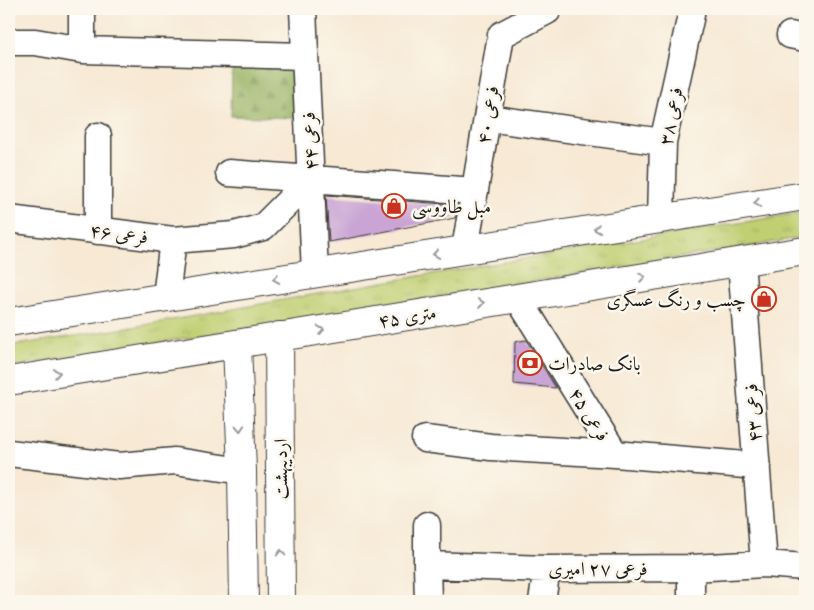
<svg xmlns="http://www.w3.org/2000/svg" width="814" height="610" font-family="'Sorts Mill Goudy',Amiri,serif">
<defs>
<pattern id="grass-tufts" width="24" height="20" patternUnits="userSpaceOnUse" patternTransform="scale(1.25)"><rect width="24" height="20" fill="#c0cf72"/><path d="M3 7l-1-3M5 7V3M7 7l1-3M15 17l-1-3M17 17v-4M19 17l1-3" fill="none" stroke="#a4b162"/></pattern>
<pattern id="forest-firs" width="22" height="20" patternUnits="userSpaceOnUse" patternTransform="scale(1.25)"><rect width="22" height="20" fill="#98b264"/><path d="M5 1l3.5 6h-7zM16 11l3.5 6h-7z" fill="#829856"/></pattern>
</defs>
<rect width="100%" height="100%" fill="#fbf7ec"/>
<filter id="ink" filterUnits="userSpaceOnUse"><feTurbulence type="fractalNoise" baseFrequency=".02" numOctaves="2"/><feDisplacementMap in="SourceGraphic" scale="10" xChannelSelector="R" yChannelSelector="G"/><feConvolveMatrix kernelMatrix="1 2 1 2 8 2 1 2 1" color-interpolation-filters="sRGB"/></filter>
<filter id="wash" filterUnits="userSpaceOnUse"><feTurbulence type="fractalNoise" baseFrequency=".0096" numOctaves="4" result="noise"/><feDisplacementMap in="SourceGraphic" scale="20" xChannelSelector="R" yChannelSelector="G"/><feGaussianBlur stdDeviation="1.12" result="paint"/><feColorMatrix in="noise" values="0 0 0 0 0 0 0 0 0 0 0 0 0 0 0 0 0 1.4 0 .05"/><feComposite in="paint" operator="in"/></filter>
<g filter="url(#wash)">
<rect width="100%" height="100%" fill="#f7e9d4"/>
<path fill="url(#grass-tufts)" stroke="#6e7647" d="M805,212V237L9,367V346L133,327L383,282Z"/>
<path fill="url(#forest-firs)" stroke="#5a6740" d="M232,66L297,68L296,118L231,116Z"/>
<g id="blocks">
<path fill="#c9a4d4" d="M326,195L457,205L455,218L329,242Z
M526,340L556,388L514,384L515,342Z"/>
</g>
</g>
<g filter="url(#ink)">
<use href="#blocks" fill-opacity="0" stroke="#3d3b38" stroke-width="1"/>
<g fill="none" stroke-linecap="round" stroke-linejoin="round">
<defs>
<path id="minor" d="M303,9L315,273
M82,14V50
M790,35L805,38
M9,42H35L82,50L305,56
M487,118L663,142
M98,136V231
M229,173L475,191
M9,219L173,240L166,297
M661,219L663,142L691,15
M173,240L234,235L263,227L311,179
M465,249L501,35L547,11V9
M741,261L764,564
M518,298L615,454
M425,439L491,447L615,454L757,466
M9,453L119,466L175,461L242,471
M427,565V525
M428,601L427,565L547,569L691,568L764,564L805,567
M542,601L547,569
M691,601V568"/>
<path id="secondary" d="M279,336L281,601
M237,344L242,471L244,601"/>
<path id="primary" d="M9,322L805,196
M9,381L805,251"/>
</defs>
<use href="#minor" stroke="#3d3b38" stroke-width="29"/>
<use href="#secondary" stroke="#3d3b38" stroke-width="30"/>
<use href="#primary" stroke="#3d3b38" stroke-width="30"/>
<use href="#minor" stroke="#fff" stroke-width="26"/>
<use href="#secondary" stroke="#fff" stroke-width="28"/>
<use href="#primary" stroke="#fff" stroke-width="28"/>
</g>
<defs><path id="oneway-chevron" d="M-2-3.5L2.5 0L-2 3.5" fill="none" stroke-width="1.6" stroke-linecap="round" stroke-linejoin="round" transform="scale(1.25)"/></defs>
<g stroke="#999">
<use href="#oneway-chevron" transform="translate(757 203) rotate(171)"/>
<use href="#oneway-chevron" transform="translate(597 229) rotate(171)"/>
<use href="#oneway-chevron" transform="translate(436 254) rotate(171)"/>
<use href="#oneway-chevron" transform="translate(642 277) rotate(-9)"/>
<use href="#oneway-chevron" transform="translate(276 279) rotate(171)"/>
<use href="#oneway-chevron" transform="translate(481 303) rotate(-9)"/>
<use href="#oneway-chevron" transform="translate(321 330) rotate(-9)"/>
<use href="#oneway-chevron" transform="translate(57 373) rotate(-9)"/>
<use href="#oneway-chevron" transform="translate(240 428) rotate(87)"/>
<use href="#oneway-chevron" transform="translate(281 553) rotate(-90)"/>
</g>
</g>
<defs>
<symbol id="shop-ring" viewBox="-11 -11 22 22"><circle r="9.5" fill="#fbf7ec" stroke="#c8321e" stroke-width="1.5"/><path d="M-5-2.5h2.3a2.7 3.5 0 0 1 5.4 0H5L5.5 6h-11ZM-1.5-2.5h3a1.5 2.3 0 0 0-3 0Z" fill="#c8321e"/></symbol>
<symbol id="bank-ring" viewBox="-11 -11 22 22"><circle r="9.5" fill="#fbf7ec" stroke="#c8321e" stroke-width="1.5"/><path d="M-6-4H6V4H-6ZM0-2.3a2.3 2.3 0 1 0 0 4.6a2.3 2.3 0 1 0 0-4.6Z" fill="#c8321e"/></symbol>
</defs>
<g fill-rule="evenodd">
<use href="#shop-ring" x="380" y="192" width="28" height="28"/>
<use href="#shop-ring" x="750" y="285" width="28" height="28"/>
<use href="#bank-ring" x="516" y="349" width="28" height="28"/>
</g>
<g text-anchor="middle" stroke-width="5" stroke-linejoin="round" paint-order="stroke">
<g font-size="19" fill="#1c1c1c" stroke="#fbf7ec">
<text transform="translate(487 115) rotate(-81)" y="7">فرعی ۴۰</text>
<text transform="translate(670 116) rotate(-79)" y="7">فرعی ۳۸</text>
<text transform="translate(309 141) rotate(-93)" y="7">فرعی ۴۴</text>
<text transform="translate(119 233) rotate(7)" y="7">فرعی ۴۶</text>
<text transform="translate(407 316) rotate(-9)" y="7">۴۵ متری</text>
<text transform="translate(752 413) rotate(-94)" y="7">فرعی ۴۳</text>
<text transform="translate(590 414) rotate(58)" y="7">فرعی ۴۵</text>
<text transform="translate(280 469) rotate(-90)" y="7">اردیبهشت</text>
<text x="598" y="575">فرعی ۲۷ امیری</text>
</g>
<g font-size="19" fill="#1c1c1c" stroke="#fbf7ec" text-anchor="start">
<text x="412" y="213">مبل طاووسی</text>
<text x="746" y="306" text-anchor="end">چسب و رنگ عسگری</text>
<text x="548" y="370">بانک صادرات</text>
</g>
</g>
<rect width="814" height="610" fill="none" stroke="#fbf7ec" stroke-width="30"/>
</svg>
